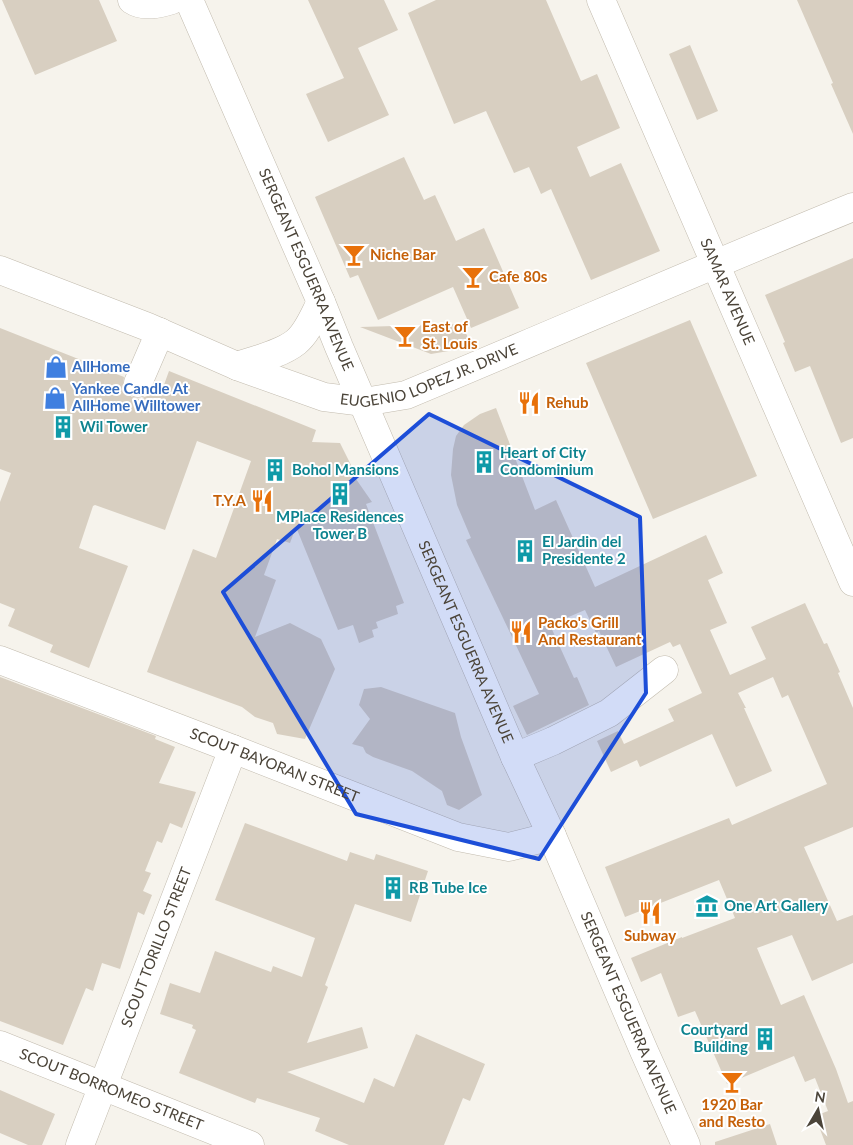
<svg xmlns="http://www.w3.org/2000/svg" width="853" height="1145" font-family="Lato,sans-serif">
<rect width="100%" height="100%" fill="#f6f3ec"/>
<path fill="#d8cfc1" d="M2,0H99L117,41L35,75Z
M308,0H384L398,30L358,48L389,115L328,142L306,94L344,78Z
M436,0H546L581,81L597,74L620,128L577,147L590,177L621,163L660,251L591,280L551,189L541,194L529,167L514,173L486,111L454,124L408,13Z
M797,0H853V134L831,84L833,83Z
M690,45L718,111L697,120L669,54Z
M404,157L424,200L435,195L456,241L484,228L519,308L471,328L453,287L378,320L358,275L350,278L315,197Z
M853,258V438L841,443L810,366L795,372L783,343L785,342L765,295Z
M690,320L757,476L653,519L586,363Z
M462,324L472,347L431,354L360,327Z
M0,328L124,377L123,385L125,392L132,397L139,399L147,396L152,389L161,393L169,371L316,430L312,442L340,443L357,477L356,479L372,502L366,504L404,603L396,606L398,614L376,622L378,628L372,630L374,637L359,643L353,625L338,630L296,527L290,543L277,539L264,575L276,580L255,637L290,623L321,639L335,669L305,739L277,734L273,723L255,717L242,707L147,672L193,549L216,558L251,461L197,441L165,530L95,505L93,506L79,548L128,566L89,668L50,652L53,645L8,626L15,609L0,603V502L11,473L0,469Z
M496,408L535,510L556,500L595,587L706,535L723,573L708,580L727,623L710,630L730,675L766,659L751,627L805,603L824,644L827,643L840,672L838,673L853,708V827L804,847L837,921L853,915V963L812,981L792,935L757,948L781,1005L804,995L836,1069L848,1103L853,1101V1145H826L815,1116L828,1111L815,1078L805,1082L794,1056L727,1084L695,1011L678,1017L661,973L641,982L631,958L682,937V938L735,918L719,880L625,917L605,867L729,818L732,825L827,784L788,695L782,698L773,677L738,693L746,708H744L772,771L736,787L712,734L640,767L637,760L611,772L597,741L618,731L624,744L650,732L674,721L668,709L702,693L680,644L673,647L670,642L616,667L599,631L596,633L585,610L550,625L574,678L577,677L589,705L527,735L513,706L539,694L466,540L471,538L457,505L451,475L453,449L456,436L464,425L480,414Z
M0,677L156,736L155,739L175,747L159,783L196,792L182,828L170,823L162,843L157,841L145,871L151,873L143,891L152,895L144,915L138,912L120,969L102,963L93,991L86,988L63,1045L0,1021Z
M381,687L455,713L461,737L482,795L459,810L447,805L442,791L412,771L373,757L366,753L363,747L352,744L370,719L359,705L364,689Z
M245,823L347,861L350,852L374,860L376,854L428,871L411,922L355,904L325,985L328,987L307,1043L362,1027L368,1048L287,1072L364,1103L374,1078L394,1087L416,1034L485,1064L470,1101L463,1098L444,1145H349L315,1131L320,1118L257,1098L255,1103L179,1073L196,1030L192,1028L193,1025L160,1014L170,983L200,993L215,951L271,972L273,966L302,977L315,938L215,900Z
M0,1090L55,1114L42,1145H28L0,1133Z
M770,1124L777,1145H715V1142Z"/>
<g fill="none" stroke-linecap="round" stroke-linejoin="round">
<defs>
<g id="minor">
<path d="M132,0C144,8 159,4 172,0"/>
<path id="s1" d="M189,0L321,302L339,347L515,757L552,836L644,1051L686,1145"/>
<path id="s2" d="M601,0L853,582"/>
<path id="s3" d="M0,270L148,327L237,366L324,397L364,402L406,395C555,333 703,268 853,207"/>
<path d="M237,366C255,360 281,354 296,342C308,332 314,315 321,302"/>
<path d="M138,383L160,332"/>
<path id="s4" d="M0,660L233,749L458,837L509,847L552,836"/>
<path d="M515,757L553,741L609,713L664,670"/>
<path id="s5" d="M0,1045L250,1145"/>
<path id="s6" d="M80,1145L233,749"/>
</g>
</defs>
<use href="#minor" stroke="#c2bbae" stroke-width="29"/>
<use href="#minor" stroke="#fff" stroke-width="28"/>
</g>
<path fill="#1d4ed8" fill-opacity="0.2" stroke="#1d4ed8" stroke-width="4" stroke-linejoin="round" d="M429,414L640,517L646,693L539,859L356,814L223,592Z"/>
<defs>
<symbol id="bar-bare" viewBox="-9 -9 18 18"><path d="M-6-5H6L.8 .8V4.5H3.5V6h-7V4.5H-.8V.8Z" fill="#e8710a" stroke="#fff" stroke-width="2.5" paint-order="stroke"/></symbol>
<symbol id="shop-bare" viewBox="-9 -9 18 18"><path d="M-5-2.5h2.3a2.7 3.5 0 0 1 5.4 0H5L5.5 6h-11ZM-1.5-2.5h3a1.5 2.3 0 0 0-3 0Z" fill="#3f7fe0" stroke="#fff" stroke-width="2.5" paint-order="stroke"/></symbol>
<symbol id="restaurant-bare" viewBox="-9 -9 18 18"><path d="M-5-6h1v4h1v-4h1v4h1v-4h1v5L-1.5 .5V6h-2V.5L-5-1ZM5-6V6H3V1.5H1.5Q1.5-4 5-6Z" fill="#e8710a" stroke="#fff" stroke-width="2.5" paint-order="stroke"/></symbol>
<symbol id="building-bare" viewBox="-9 -9 18 18"><path d="M-4-6H4V6H1V3H-1V6H-4ZM-2.5-4.3h1.7v1.8h-1.7ZM.8-4.3h1.7v1.8H.8ZM-2.5-1h1.7V.8h-1.7ZM.8-1h1.7V.8H.8Z" fill="#0f9aa8" stroke="#fff" stroke-width="2.5" paint-order="stroke"/></symbol>
<symbol id="museum-bare" viewBox="-9 -9 18 18"><path d="M0-6L6-3V-2H-6V-3ZM-5-1h2V3h-2ZM-1-1h2V3h-2ZM3-1h2V3H3ZM-6 4H6V6H-6Z" fill="#0f9aa8" stroke="#fff" stroke-width="2.5" paint-order="stroke"/></symbol>
</defs>
<g fill-rule="evenodd">
<use href="#bar-bare" x="338" y="239" width="32" height="32"/>
<use href="#bar-bare" x="457" y="261" width="32" height="32"/>
<use href="#bar-bare" x="389" y="320" width="32" height="32"/>
<use href="#shop-bare" x="40" y="351" width="32" height="32"/>
<use href="#shop-bare" x="39" y="382" width="32" height="32"/>
<use href="#restaurant-bare" x="513" y="387" width="32" height="32"/>
<use href="#building-bare" x="47" y="411" width="32" height="32"/>
<use href="#building-bare" x="468" y="446" width="32" height="32"/>
<use href="#building-bare" x="259" y="454" width="32" height="32"/>
<use href="#building-bare" x="324" y="478" width="32" height="32"/>
<use href="#restaurant-bare" x="246" y="485" width="32" height="32"/>
<use href="#building-bare" x="509" y="535" width="32" height="32"/>
<use href="#restaurant-bare" x="505" y="616" width="32" height="32"/>
<use href="#building-bare" x="377" y="872" width="32" height="32"/>
<use href="#museum-bare" x="691" y="890" width="32" height="32"/>
<use href="#restaurant-bare" x="634" y="897" width="32" height="32"/>
<use href="#building-bare" x="749" y="1023" width="32" height="32"/>
<use href="#bar-bare" x="716" y="1066" width="32" height="32"/>
</g>
<g text-anchor="middle" stroke-width="4" stroke-linejoin="round" paint-order="stroke">
<g font-size="15" font-weight="bold" fill="#c56008" stroke="#fff" text-anchor="start">
<text x="370" y="260">Niche Bar</text>
<text x="489" y="282">Cafe 80s</text>
<text x="422" y="332">East of<tspan x="422" dy="17">St. Louis</tspan></text>
<text x="546" y="408">Rehub</text>
<text x="246" y="506" text-anchor="end">T.Y.A</text>
<text x="538" y="628">Packo's Grill<tspan x="538" dy="17">And Restaurant</tspan></text>
<text x="650" y="941" text-anchor="middle">Subway</text>
<text x="732" y="1110" text-anchor="middle">1920 Bar<tspan x="732" dy="17">and Resto</tspan></text>
</g>
<g font-size="15" fill="#4b4439" stroke="#fff">
<text dy="5" stroke="none"><textPath href="#s1" startOffset="294">SERGEANT ESGUERRA AVENUE</textPath></text>
<text dy="5" stroke="none"><textPath href="#s2" startOffset="318">SAMAR AVENUE</textPath></text>
<text dy="5" stroke="none"><textPath href="#s3" startOffset="458">EUGENIO LOPEZ JR. DRIVE</textPath></text>
<text dy="5" stroke="none"><textPath href="#s1" startOffset="699">SERGEANT ESGUERRA AVENUE</textPath></text>
<text dy="5" stroke="none"><textPath href="#s4" startOffset="294">SCOUT BAYORAN STREET</textPath></text>
<text dy="5" stroke="none"><textPath href="#s6" startOffset="212">SCOUT TORILLO STREET</textPath></text>
<text dy="5" stroke="none"><textPath href="#s1" startOffset="1104">SERGEANT ESGUERRA AVENUE</textPath></text>
<text dy="5" stroke="none"><textPath href="#s5" startOffset="120">SCOUT BORROMEO STREET</textPath></text>
</g>
<g font-size="15" font-weight="bold" fill="#366cbe" stroke="#fff" text-anchor="start">
<text x="72" y="372">AllHome</text>
<text x="72" y="394">Yankee Candle At<tspan x="72" dy="17">AllHome Willtower</tspan></text>
</g>
<g font-size="15" font-weight="bold" fill="#0d838f" stroke="#fff" text-anchor="start">
<text x="80" y="432">Wil Tower</text>
<text x="500" y="458">Heart of City<tspan x="500" dy="17">Condominium</tspan></text>
<text x="292" y="475">Bohol Mansions</text>
<text x="340" y="522" text-anchor="middle">MPlace Residences<tspan x="340" dy="17">Tower B</tspan></text>
<text x="542" y="547">El Jardin del<tspan x="542" dy="17">Presidente 2</tspan></text>
<text x="409" y="893">RB Tube Ice</text>
<text x="724" y="911">One Art Gallery</text>
<text x="748" y="1035" text-anchor="end">Courtyard<tspan x="748" dy="17">Building</tspan></text>
</g>
</g>
<g transform="translate(818 1110) rotate(9)" stroke="#ffffff" stroke-width="4" paint-order="stroke">
<path d="M0-4L9 19L0 12L-9 19Z" fill="#4b4439"/>
<text y="-8" font-size="14" font-weight="bold" text-anchor="middle" fill="#4b4439">N</text>
</g>
</svg>
